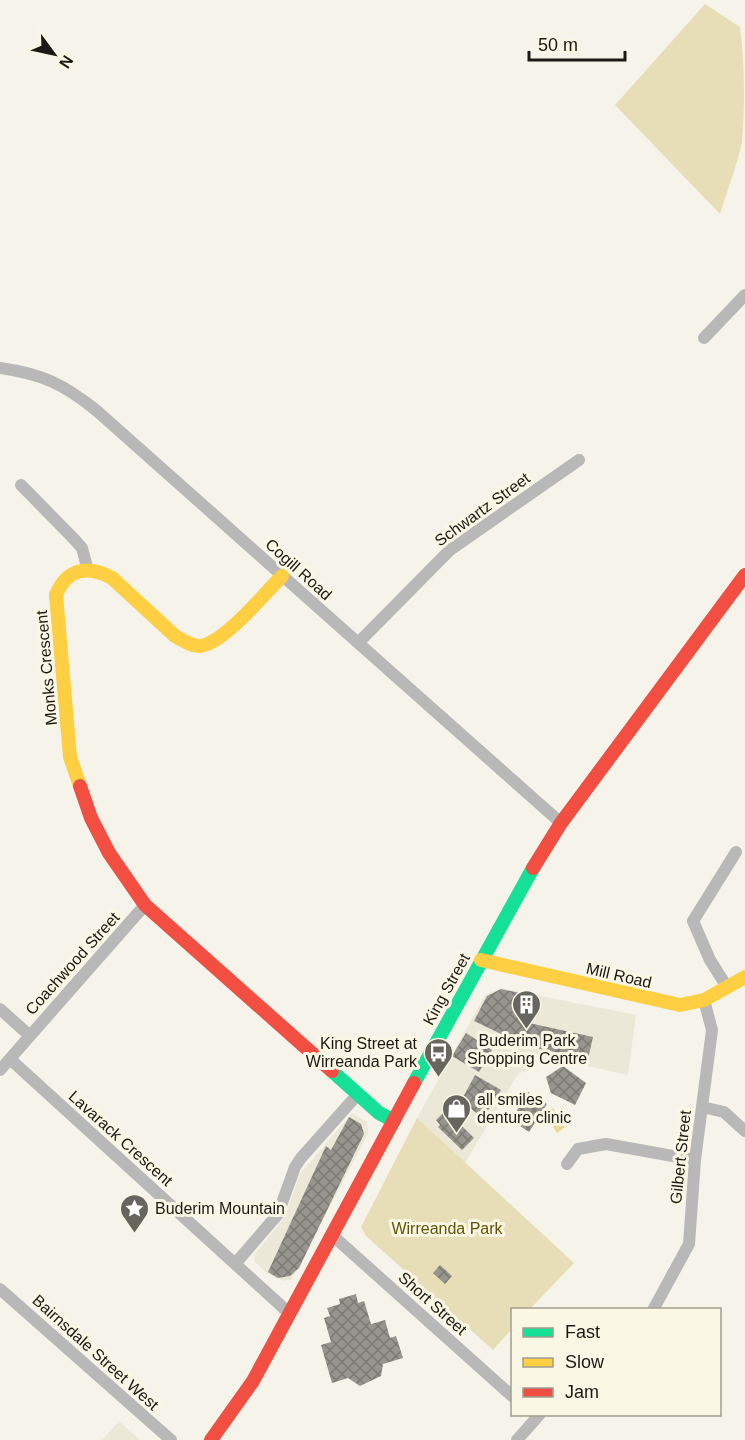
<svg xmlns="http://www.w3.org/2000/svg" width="745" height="1440" font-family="Arial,sans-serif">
<defs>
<pattern id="water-ripples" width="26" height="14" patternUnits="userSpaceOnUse" patternTransform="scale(1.5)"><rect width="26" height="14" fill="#e7d792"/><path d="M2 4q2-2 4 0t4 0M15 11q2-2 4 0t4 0" fill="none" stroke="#c6b87d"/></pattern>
<pattern id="building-cross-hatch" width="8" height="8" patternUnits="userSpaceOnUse" patternTransform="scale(1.5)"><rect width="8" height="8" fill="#97958e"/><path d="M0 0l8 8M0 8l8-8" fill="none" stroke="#7a7973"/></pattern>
</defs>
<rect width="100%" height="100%" fill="#f6f4ea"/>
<path fill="#ece8d7" d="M500,988L636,1015L628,1075L551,1058L518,1074L465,1163L417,1118L485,995Z
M352,1113L367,1122L368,1134L291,1280L283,1281L268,1274L255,1262L254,1255L286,1215L299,1175Z
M119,1421L140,1440H102Z"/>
<path fill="#e7deb7" d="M705,4L740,27C745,64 745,105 742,142C737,166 727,190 720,214L615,105Z
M417,1118L574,1263L530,1309L512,1310V1329L493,1350L366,1236L361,1227Z"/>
<path fill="url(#water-ripples)" d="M553,1108L565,1127L557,1133L545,1113Z"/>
<path fill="url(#building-cross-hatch)" d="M501,989L525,994L529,1023L593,1037L588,1059L526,1046L474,1021L487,996Z
M466,1033L492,1050L479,1072L452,1056Z
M563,1066L586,1083L575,1105L551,1093L546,1077Z
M475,1075L501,1090L483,1118L461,1101Z
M528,1092L547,1104L529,1132L511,1120Z
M446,1110L474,1138L462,1150L438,1127L440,1125L436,1120Z
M349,1117L361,1124L364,1134L299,1268L290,1276L278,1278L268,1272L326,1146L331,1150Z
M440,1265L452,1276L445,1284L433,1273Z
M356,1294L358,1303L364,1301L371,1324L385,1320L390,1338L396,1336L403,1358L383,1364L381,1376L360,1386L348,1378L332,1383L321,1345L331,1342L324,1318L330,1316L327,1308L340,1304L339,1299Z"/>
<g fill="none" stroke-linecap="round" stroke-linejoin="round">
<path stroke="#b8b8b8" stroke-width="12" d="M704,338L745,295
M0,368C42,374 64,384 97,411L561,823
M21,485L74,539L82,548L87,567
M358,643L450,550L579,460
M727,987L710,960L693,921L736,852
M0,1009L29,1035
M10,1059L289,1313
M0,1070L145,905
M702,1107L724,1112L745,1131
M567,1164L578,1149L606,1144L695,1160
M332,1235L512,1396
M235,1264L278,1214L295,1167L301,1158L358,1094
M0,1289L171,1440
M653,1310L689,1244L695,1160L712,1030L704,1000
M517,1440L540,1414"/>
<path stroke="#16e098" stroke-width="14" d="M332,1071L379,1113L394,1121
M414,1083L533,868"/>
<path stroke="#ffcf43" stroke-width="14" d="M80,786L70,757L56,595C67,568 88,565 112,578L175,636C182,640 192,647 201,646C226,641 263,595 282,576
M481,960L680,1005L704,1000L745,977"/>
<path stroke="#f24e42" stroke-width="14" d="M80,786L91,818L109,853L145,905L332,1071
M533,868L561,823L745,575
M211,1440L253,1381L414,1083"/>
</g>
<defs>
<symbol id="building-pin" viewBox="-11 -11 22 30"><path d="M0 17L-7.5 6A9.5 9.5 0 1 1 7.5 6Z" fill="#67665e" stroke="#fbf7e5"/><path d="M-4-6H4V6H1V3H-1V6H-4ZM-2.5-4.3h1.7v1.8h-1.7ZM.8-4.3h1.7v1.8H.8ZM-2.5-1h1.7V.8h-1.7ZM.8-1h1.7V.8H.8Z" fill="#fff"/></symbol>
<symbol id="bus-pin" viewBox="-11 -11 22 30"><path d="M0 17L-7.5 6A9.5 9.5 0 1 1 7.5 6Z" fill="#67665e" stroke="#fbf7e5"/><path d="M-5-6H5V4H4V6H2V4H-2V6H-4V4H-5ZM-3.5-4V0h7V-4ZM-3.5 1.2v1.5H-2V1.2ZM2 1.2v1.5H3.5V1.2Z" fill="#fff"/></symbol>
<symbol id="shop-pin" viewBox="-11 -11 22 30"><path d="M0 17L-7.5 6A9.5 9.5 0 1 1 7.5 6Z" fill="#67665e" stroke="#fbf7e5"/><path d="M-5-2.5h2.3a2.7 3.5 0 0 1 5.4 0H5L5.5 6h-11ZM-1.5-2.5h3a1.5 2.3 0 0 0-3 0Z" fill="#fff"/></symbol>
<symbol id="sight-pin" viewBox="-11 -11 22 30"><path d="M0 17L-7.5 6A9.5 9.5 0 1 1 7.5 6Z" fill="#67665e" stroke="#fbf7e5"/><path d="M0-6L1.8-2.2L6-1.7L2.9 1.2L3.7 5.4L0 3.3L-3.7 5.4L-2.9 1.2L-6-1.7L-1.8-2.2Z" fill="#fff"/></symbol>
</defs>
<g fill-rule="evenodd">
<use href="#building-pin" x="510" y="988" width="33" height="45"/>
<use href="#bus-pin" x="422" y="1036" width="33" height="45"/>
<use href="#shop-pin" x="440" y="1092" width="33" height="45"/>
<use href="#sight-pin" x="118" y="1192" width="33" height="45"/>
</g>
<g text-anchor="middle" stroke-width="6" stroke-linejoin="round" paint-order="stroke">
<g font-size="16" fill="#1a1913" stroke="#fbf7e5">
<text transform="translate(482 509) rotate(-36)" y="6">Schwartz Street</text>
<text transform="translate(299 569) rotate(42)" y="6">Cogill Road</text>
<text transform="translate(46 668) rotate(-95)" y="6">Monks Crescent</text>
<text transform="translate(72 963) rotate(-48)" y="6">Coachwood Street</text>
<text transform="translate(619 975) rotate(13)" y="6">Mill Road</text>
<text transform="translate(446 989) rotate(-61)" y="6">King Street</text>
<text transform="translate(121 1138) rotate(42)" y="6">Lavarack Crescent</text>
<text transform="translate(680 1157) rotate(-84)" y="6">Gilbert Street</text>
<text transform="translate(433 1303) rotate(42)" y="6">Short Street</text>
<text transform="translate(96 1352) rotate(42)" y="6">Bairnsdale Street West</text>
</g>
<g font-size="16" fill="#1a1913" stroke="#fbf7e5" text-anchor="start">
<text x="527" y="1046" text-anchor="middle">Buderim Park<tspan x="527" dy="18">Shopping Centre</tspan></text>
<text x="417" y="1049" text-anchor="end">King Street at<tspan x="417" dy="18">Wirreanda Park</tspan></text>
<text x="477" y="1105">all smiles<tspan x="477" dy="18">denture clinic</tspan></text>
<text x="155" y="1214">Buderim Mountain</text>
</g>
<g font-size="16" fill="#625407" stroke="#fbf7e5">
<text x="447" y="1234">Wirreanda Park</text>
</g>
</g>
<rect x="511" y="1308" width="210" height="108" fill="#fbf7e5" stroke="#a19e91" stroke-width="1.5"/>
<rect x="523" y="1328" width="30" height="9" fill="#16e098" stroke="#a19e91" stroke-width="1.5"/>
<text x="565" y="1338" font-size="18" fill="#1a1913">Fast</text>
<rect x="523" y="1358" width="30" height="9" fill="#ffcf43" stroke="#a19e91" stroke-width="1.5"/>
<text x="565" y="1368" font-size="18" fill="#1a1913">Slow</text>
<rect x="523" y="1388" width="30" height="9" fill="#f24e42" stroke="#a19e91" stroke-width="1.5"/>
<text x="565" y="1398" font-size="18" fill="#1a1913">Jam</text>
<g transform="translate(54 54) rotate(123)" stroke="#fbf7e5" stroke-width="4.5" paint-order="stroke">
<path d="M0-4.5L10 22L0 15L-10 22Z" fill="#1a1913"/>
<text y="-9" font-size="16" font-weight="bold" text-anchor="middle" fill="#1a1913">N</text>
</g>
<path d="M529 51v9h96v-9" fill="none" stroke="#1a1913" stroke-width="3"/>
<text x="538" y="51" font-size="18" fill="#1a1913" stroke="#fbf7e5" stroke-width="4.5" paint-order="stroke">50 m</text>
</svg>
